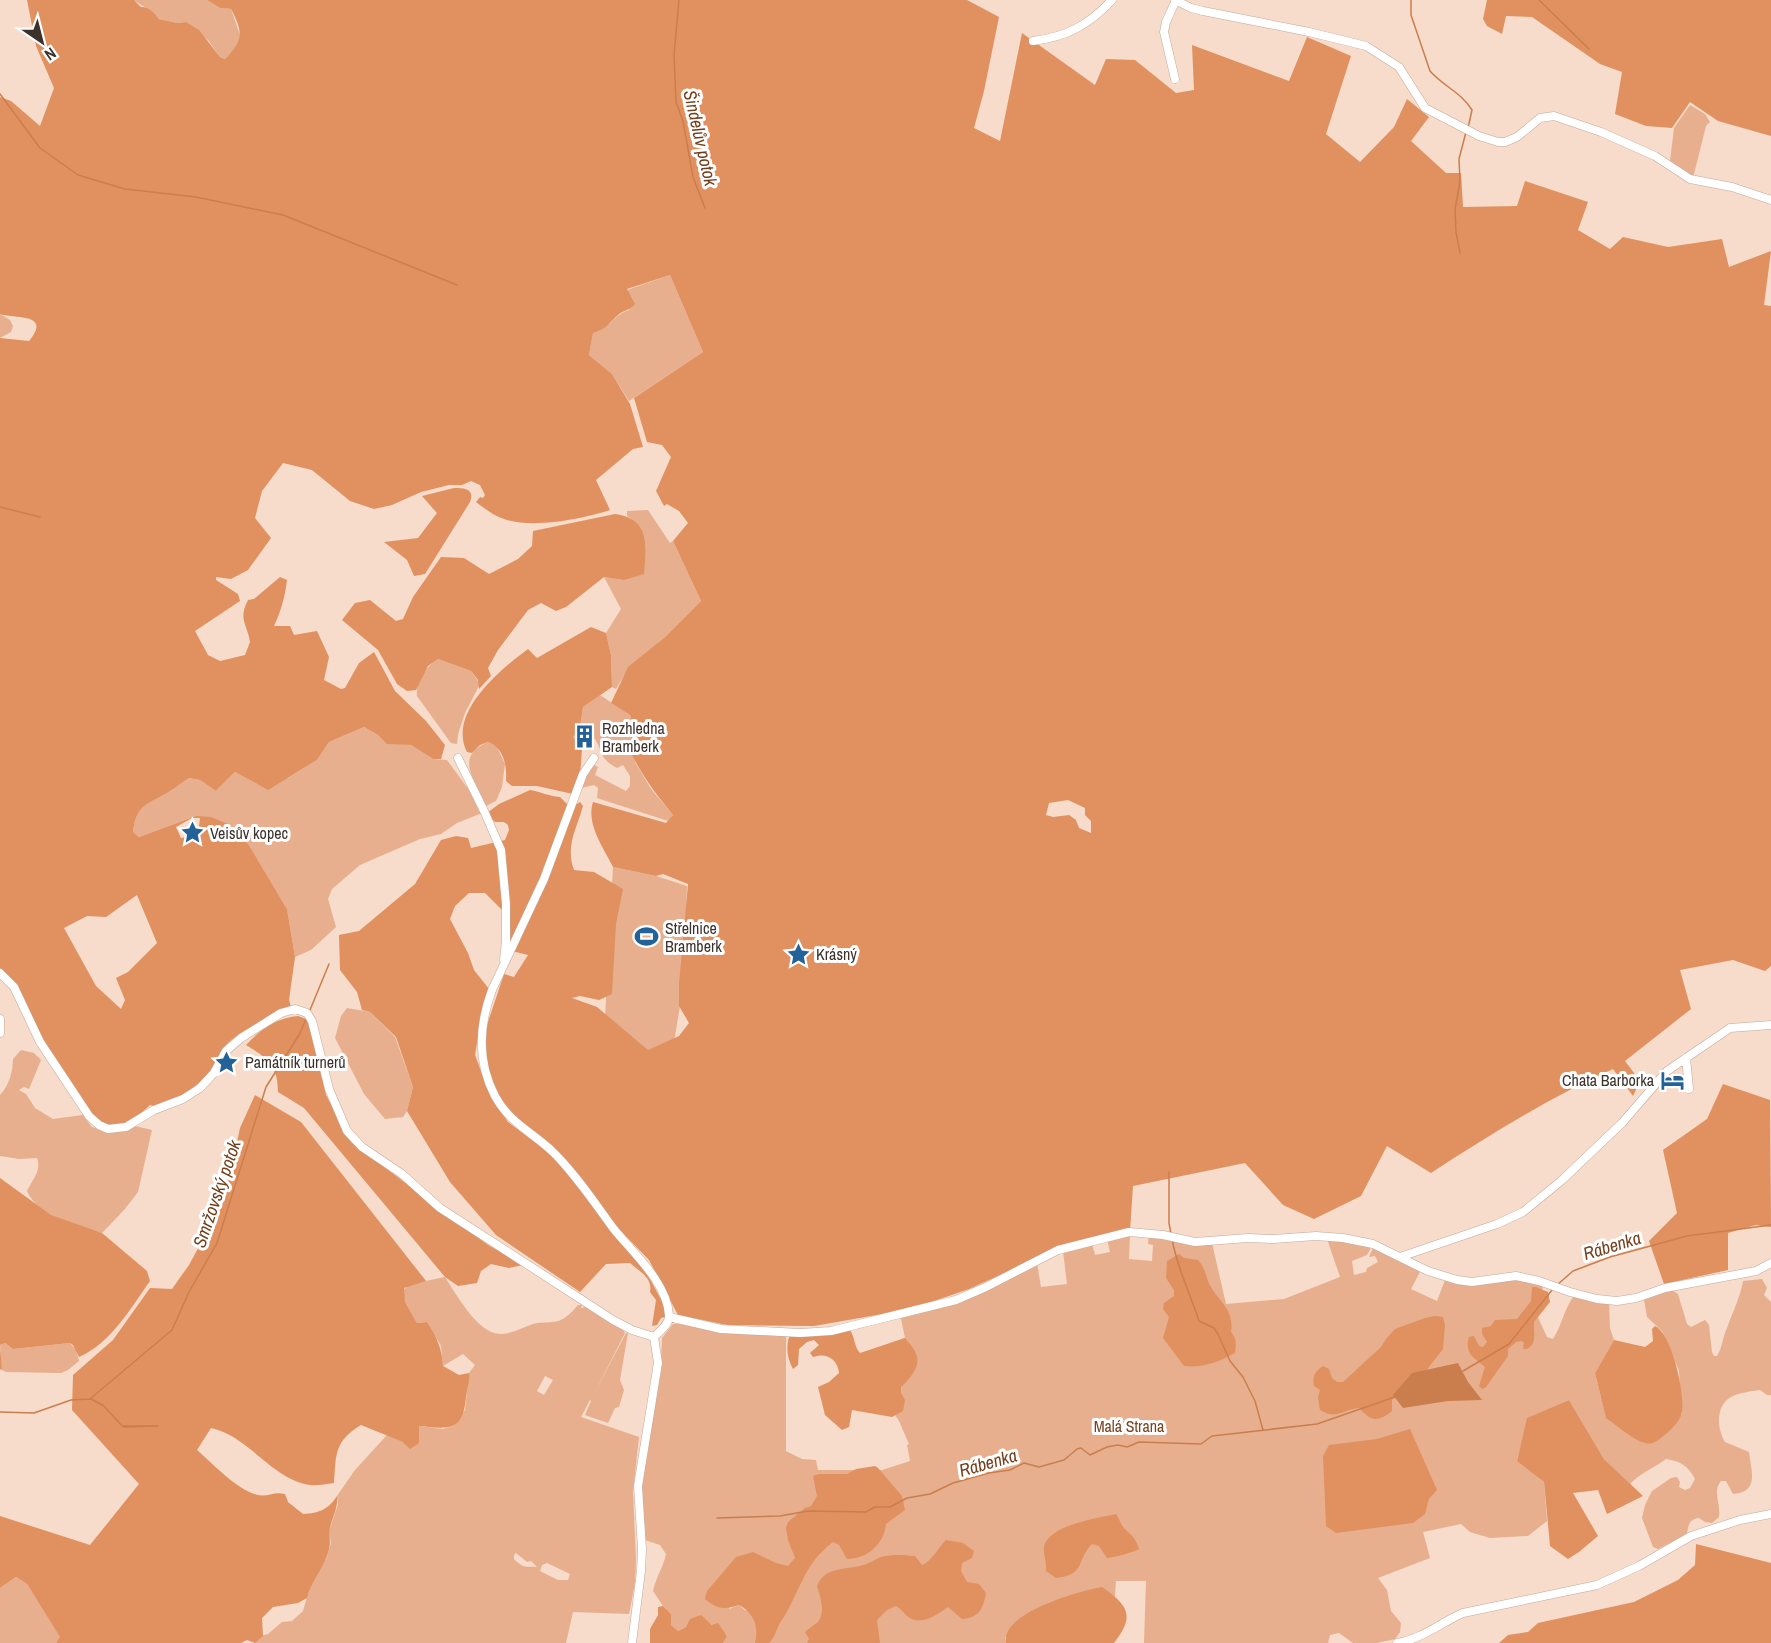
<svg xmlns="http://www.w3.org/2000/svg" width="1771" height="1643" font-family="'Archivo Narrow',sans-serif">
<rect width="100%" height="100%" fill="#f7dbcb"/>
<path fill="#e7af8e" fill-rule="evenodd" d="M134,0H207L220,8L231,9L241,38L234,50L225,59L220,57L208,40L186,22L177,23L159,19C152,10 143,7 134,0Z
M1690,105L1705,114L1710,122L1706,126L1693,178L1670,161L1674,128Z
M670,275L703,352L629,401L612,374L589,355L593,333C611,328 613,315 629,310L627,290Z
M0,314L10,320L13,326L11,332L0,338Z
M648,510L670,543L673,541L701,601L665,637L629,667L616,689L612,687L611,655L606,633L621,609L604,577L625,580L634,521L627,516V511Z
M438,659L471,671L480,684L465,713L458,734L457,744L451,743L448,739L417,696C415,683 427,665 438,659Z
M600,695L630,715L634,730L635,762L651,789L673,815L668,821L597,798L598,788L594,785L581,788L584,776L594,765L598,767L595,775L626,791L630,786V776L623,765L617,768C597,757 604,751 594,738L583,749L573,737L580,727L583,707Z
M364,727L378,735L387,743L411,745L433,759L447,760L480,805L482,813L457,823L441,834L420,839L360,865L332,889L328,899L336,927L311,950L295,957L287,909L249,845L196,816L139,837L133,832C136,810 140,806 160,797C170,792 180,784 189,778L200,780L216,791L235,772L257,784L288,778L317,760L329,742Z
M488,742L497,747L505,764L502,787L496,801L486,806C477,782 452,757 488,742Z
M613,867L656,876L687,886L683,988L674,1042L655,1062L605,1019Z
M347,1008L370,1012L395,1037L413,1087L407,1111L403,1117L385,1119L364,1094L335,1038L341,1016Z
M21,1050L34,1053L41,1060L29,1089L24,1087L19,1090L26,1094L35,1108L53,1119L83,1115L92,1127L113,1133L135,1126L152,1130L138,1192L124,1210L102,1233C76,1225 39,1218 27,1191C32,1180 42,1171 37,1158L19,1159L0,1156V1095C9,1086 13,1071 13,1059Z
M1130,1234L1129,1259L1152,1261L1153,1245L1148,1244L1149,1234L1212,1243L1226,1304L1284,1299L1340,1277L1327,1239L1371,1247L1367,1255L1352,1261L1354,1275L1366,1272L1367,1268L1378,1262L1375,1256L1369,1257L1373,1248L1402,1260L1410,1267L1421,1270L1411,1289L1437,1301L1445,1280L1462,1285L1511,1279L1543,1285L1541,1303L1536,1313L1547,1337L1553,1339C1562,1325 1563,1312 1573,1297L1609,1302L1610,1328L1614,1340L1595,1373L1606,1417L1645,1443L1682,1414L1679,1371L1662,1331L1647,1317L1644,1300L1672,1290L1678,1294L1687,1324L1691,1327L1705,1320L1709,1325L1712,1352L1714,1356H1717C1722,1349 1723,1336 1727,1328C1733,1311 1740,1298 1743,1281L1762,1279L1767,1288L1764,1295L1771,1302V1395H1767L1760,1390C1751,1391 1739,1393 1731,1397C1715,1406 1717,1429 1725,1442L1749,1452C1751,1471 1760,1492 1733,1494L1726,1481H1721C1712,1491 1721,1504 1719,1517L1712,1523L1705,1522L1699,1518C1689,1519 1688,1526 1687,1534L1658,1549L1653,1547L1642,1518L1645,1505L1652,1491L1671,1478L1677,1477L1680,1482L1679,1487L1685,1490L1690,1488L1695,1479C1688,1466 1681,1461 1666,1459C1654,1468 1640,1473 1630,1484L1604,1459L1569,1400L1528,1418L1517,1460L1544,1482L1547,1521L1528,1536L1490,1538L1470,1532L1461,1524L1423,1532L1430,1558L1378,1578L1387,1590L1391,1611L1401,1623L1400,1632L1395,1639L1377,1643H1353L1339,1633L1330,1635L1328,1643H1144L1146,1581H1116L1114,1609L1005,1637L1006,1643H723L727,1635L708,1622L686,1627L678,1631L671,1625V1614L663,1606L653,1591C656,1577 663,1568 666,1554L660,1545L645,1540L641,1480L661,1362L662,1338L673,1324H679L718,1331L786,1334V1451L802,1459L816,1460L818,1470H882L910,1461L907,1445L909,1444L899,1421L856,1355L905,1338L900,1314L955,1304L1037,1263L1041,1287L1067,1284L1063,1251L1092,1243L1095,1255L1110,1252L1107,1239ZM752,1553L746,1611L739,1605L729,1609Z
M445,1277C456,1294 479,1336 502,1334C514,1333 523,1327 533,1324C539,1322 546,1323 552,1322C563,1322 571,1313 578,1305H582L581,1308H583L585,1305L623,1330L625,1333L593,1396L626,1333H628L620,1380L624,1390L619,1407L615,1408L608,1423L585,1415L591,1401L590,1400L581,1417L639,1437L633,1492L636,1559L635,1583L629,1614L573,1612L566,1643H255L261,1636L268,1634L282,1622L292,1621L303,1611L311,1584L327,1557L331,1543L329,1531L338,1504L337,1496L355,1470L387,1435L404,1442L419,1426L443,1429L453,1426L465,1410L469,1373L475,1365L463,1354L443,1366L441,1346L427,1322L417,1323L405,1302L403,1290L411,1284ZM545,1376L553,1380L544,1395L537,1391ZM516,1553L527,1562L531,1561L537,1567C525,1566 524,1569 514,1559V1555ZM547,1563L570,1574L568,1580H558L540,1571L542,1565Z
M5,1343L13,1349L70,1343L76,1350L79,1361L68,1370L61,1373L6,1372L2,1370C0,1363 2,1353 0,1345Z
M16,1577L27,1584L61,1638L56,1643H0V1588Z"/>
<path fill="#e0915f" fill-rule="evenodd" d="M27,0H134L141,7C150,7 154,13 159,19L177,23L186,22L199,30L220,57L225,59C244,40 243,32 231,9L220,8L207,0H967L999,17L984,91L974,128L1000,141L1022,33L1095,85L1106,59L1135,60L1176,93L1194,90L1192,45L1289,81L1307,37L1351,56L1326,134L1360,162L1394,127L1407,99L1429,117L1411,141L1446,173H1461L1463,207L1517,206L1525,181L1588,202L1578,230L1610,249L1623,237L1668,247L1722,239L1729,267L1771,251L1764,305L1771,306V966L1765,971L1733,960L1680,970L1691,1009L1625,1061L1640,1081L1633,1096L1613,1069C1549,1098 1489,1135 1431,1173L1387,1146L1361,1196L1314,1219L1283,1205L1245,1163L1133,1186L1130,1231L1066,1245L969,1289L911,1309L814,1326L727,1325L678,1315L649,1260L616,1226L552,1145L512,1116L497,1097L482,1053L487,1025L504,974L514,977L528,955L512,951L552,869L574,806L580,802L583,806C577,828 565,846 574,870L594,872L623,889L616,924L612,994L599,1000L580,996L572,998L597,1007L648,1050L679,1036L689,1023L679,1006V984L688,884L663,874L656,876L613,867C603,847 586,824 593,802L666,823L673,815C655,793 639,772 628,746L634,730L630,715L611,703L628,667L665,637L701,601L673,541L688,523L679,511L667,504L664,506L656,491L671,457L662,445L647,442L634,398L703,352L670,275L627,289L635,304C630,310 624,310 618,315C608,324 607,329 593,333L589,355L612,374L630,404L643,447L633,449L596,480L610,510C582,519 532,529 504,519C494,516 484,508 476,502L480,497L483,498L485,495L480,485L471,481L462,485H449L421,492L392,505L374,509L350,501L312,470L283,463L262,491L255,518L271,538L248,570L231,579L216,577V580L238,594L240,601L195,631L208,655L220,661L245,655L250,642C247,623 238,620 248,600L254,599L280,577L287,580C285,597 281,611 274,626H290L294,635L317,631L329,657L324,680L341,689L345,688L359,663L374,652L395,691L426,721L445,745L441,759H433L411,745L387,744L378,735L364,727L329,742L317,760L268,790L235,772L216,791L200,780L189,778C180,784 170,792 160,797C141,806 136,810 133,832L139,837L196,816L211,817L228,824L249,845L287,909L295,957L289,1000L291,1007C272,1017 240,1030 226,1045C221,1051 218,1060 214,1066C199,1087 181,1097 158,1107L150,1105C132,1122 112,1136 90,1114L46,1046L0,970V338L29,341C52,313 16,319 0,314V97L11,101L40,126L54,88L36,46ZM1068,800L1085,808V815L1091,821V833L1079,828L1076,820L1069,815L1053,817L1046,815L1049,803ZM192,818H200L198,835L181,838L176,827ZM137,895L157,943L128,972L116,978L125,1000L121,1009L96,986L64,928L87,916L106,917Z
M1487,0H1771V136L1718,121L1690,102L1672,128L1646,126L1615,114L1622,72L1600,64L1532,17L1506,16L1502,34L1487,26L1483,19Z
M454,488C465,488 475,489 470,502L425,574L414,576L407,560L384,542L418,538L437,513L422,496Z
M615,514C651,519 646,546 644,574L624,580L604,577L566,607L556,611L541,603L528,610L498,650L488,668L491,676L479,689L478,680L471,671L438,659L428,666L416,690L407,691L397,684L378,650L342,620L355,603L370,600L396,621L403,619L413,597L441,557L464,558L489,574L518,559L532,546L533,531Z
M591,627L606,633L611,655L612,687L583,707L580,727L573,737L582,749L580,776L573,794L537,786H512L506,781C507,766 504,748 488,742L480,745L472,753L467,752C447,713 501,669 528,649L537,658Z
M530,790C541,792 548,796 560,797L568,805L554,848L508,953L504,912L485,893H469L455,906L450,919L468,953L474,970L489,989L483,1006L475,1055L491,1098L508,1122L548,1152L572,1177L643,1266L666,1309L665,1317L661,1318L657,1325L652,1326L656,1300L650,1292C653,1278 639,1271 630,1263L606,1264L580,1292L496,1235L450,1182L407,1111L413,1087L396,1037L370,1012L362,1010L357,992L340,970L339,935L359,931L415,884L441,840L456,836L468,838L471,848L505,840L509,830L508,825L504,822H495L487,813L499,804Z
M298,1016L309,1020L326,1095L351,1142L488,1245L523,1265L509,1268L491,1264L481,1271L477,1283L458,1286L445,1277L304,1108L278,1092C278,1065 267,1058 246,1045C260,1030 275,1018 298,1016Z
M1723,1084L1770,1100L1771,1227L1756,1225L1728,1233V1270L1664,1284L1649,1241L1677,1213L1663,1150L1707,1119Z
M255,1095L301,1122L426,1281L404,1288L405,1302L417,1323L427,1322C437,1337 442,1349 443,1366L459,1375L469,1373C470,1381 467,1389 466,1397C463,1432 449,1429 419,1426V1443L410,1449L403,1442L361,1425C334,1441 336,1455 334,1483C326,1484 317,1486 310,1485C271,1479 249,1436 211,1428L197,1450C212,1463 238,1491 258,1495C268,1497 274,1491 285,1494L288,1502L303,1514C319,1513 328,1510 337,1496C338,1506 334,1514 331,1524C327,1534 333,1541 327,1556C321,1571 311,1582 307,1598L298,1603L273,1607L262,1618L263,1636L255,1643L247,1640L241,1643H56L60,1637L27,1584L16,1577L0,1588V1516L90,1545L139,1484L72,1410L73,1375L113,1340L150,1288L172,1289L189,1265L224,1201L240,1128Z
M0,1178L51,1215L102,1233L147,1271L150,1281C130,1309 111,1343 79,1357L73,1345L70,1343L13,1349L5,1343L0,1345L2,1370L0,1369Z
M1179,1254L1184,1258L1198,1260C1204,1267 1205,1272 1208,1281C1216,1301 1235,1307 1231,1332C1237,1339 1236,1344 1235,1353C1218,1362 1203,1368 1184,1366L1163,1338L1169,1317L1163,1309L1164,1303L1174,1296V1290L1166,1278L1167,1261Z
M1532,1287H1536L1548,1292L1550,1302L1534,1322C1533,1333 1538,1342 1527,1349H1523L1524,1343L1522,1341L1516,1342L1508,1349V1356L1486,1387L1482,1389L1479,1386L1485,1367C1474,1358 1464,1354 1469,1337L1474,1336L1479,1346L1483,1347L1487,1342L1482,1334V1328L1491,1326L1495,1320L1517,1319L1531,1301Z
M1435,1316L1443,1317L1445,1325L1443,1349L1425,1372L1404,1387L1392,1400V1411C1377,1423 1371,1421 1359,1408C1342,1410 1337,1420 1320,1410L1318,1398L1320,1390L1314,1386C1312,1376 1315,1372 1323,1366L1329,1369L1332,1378L1337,1382H1343L1381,1347L1386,1339L1395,1329L1425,1318Z
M1655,1326C1672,1334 1685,1393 1682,1412C1680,1422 1670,1431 1662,1437C1657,1441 1653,1445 1645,1443C1632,1440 1617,1425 1606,1418L1595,1373L1614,1340L1645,1347L1653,1341L1652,1329Z
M850,1330C855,1337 854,1347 860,1353L905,1338C909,1343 914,1348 916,1354C922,1365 909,1380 901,1387V1393L905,1400L903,1411L892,1417L852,1410L849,1427L842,1430L825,1415L818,1387L829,1382L839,1373C838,1359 826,1352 813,1357L810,1353L819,1345L814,1340L807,1342L799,1349L798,1365L793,1369C787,1358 786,1348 789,1337Z
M1569,1400L1604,1459L1643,1496L1607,1514L1598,1490L1573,1493L1598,1536L1579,1552L1568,1559L1550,1546L1544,1482L1517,1461L1527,1418Z
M1410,1429L1437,1490L1429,1499L1425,1514L1413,1523L1336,1533L1326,1526L1323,1456L1329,1445L1377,1439Z
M875,1466L878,1468L902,1496L905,1510L886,1524C884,1544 867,1559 847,1559L839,1545L833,1542C802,1565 800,1594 780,1623C776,1630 775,1637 769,1643H755C759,1627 754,1613 739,1605C724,1610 717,1609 705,1599L707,1591L736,1557L753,1552L776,1563L788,1566L795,1558L788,1540L786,1528L788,1522L805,1508L811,1506L817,1496L813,1476L819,1474H847L856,1469Z
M1116,1514C1119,1518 1121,1525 1124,1528C1132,1536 1135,1537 1139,1549C1131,1553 1116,1557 1107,1558L1099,1546L1092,1544C1076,1560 1086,1575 1056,1578L1046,1571C1047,1563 1043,1554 1044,1547C1048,1525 1098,1518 1116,1514Z
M946,1540L963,1543L974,1551L972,1558L962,1563L961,1571L967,1582L979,1584L986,1593C983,1609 979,1618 962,1619L948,1607C937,1615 920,1627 907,1616C903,1612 901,1609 896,1606L887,1610L877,1620L880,1643H807L809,1639L805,1632C809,1628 814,1625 818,1622C826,1612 820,1596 817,1586C826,1565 845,1571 863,1565C869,1564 875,1559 881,1557C892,1554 903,1555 915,1556L922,1565C930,1563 939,1547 946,1540Z
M1696,1544L1771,1563V1643H1499L1508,1635L1528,1632L1538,1623L1634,1602L1678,1580L1695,1565Z
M1102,1587C1129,1606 1135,1616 1114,1643H1006C1000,1613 1079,1591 1102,1587Z
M663,1606L671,1614V1625L678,1631L686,1627L690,1619L701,1615L712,1625L718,1623L727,1636L723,1643H650V1629L658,1615V1607Z"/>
<path fill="#cb7e4d" d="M1458,1363L1468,1382L1482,1400L1448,1401L1403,1408L1393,1395L1412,1373Z"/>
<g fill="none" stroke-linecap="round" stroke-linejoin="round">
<path stroke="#cb7e4d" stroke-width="1.5" d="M679,0L674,55L676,102L683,121L693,177L705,208
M1411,0V15L1430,71C1443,86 1462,93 1472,110L1468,128
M1539,0L1589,49
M0,94L40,148L78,175L125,189L196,197L283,215L457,285
M1460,253L1456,232L1455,209L1460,182L1459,159L1466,132
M0,507L40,517
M310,1010L329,964
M1169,1172V1223L1171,1234
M1172,1239C1177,1268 1190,1293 1199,1321L1214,1328L1218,1334L1230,1361L1243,1377L1255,1401L1263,1430
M1557,1285L1573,1271L1610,1257L1687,1236L1771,1225
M1463,1371L1509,1344L1552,1290
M91,1399L104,1406L122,1426H158L124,1427
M0,1412L34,1413L71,1400L90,1399L172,1330L189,1292L217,1243L266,1087L299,1035L307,1017
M717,1518L780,1516L808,1511L866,1512L875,1507H890L907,1498L930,1494L953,1483L989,1473L1010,1470L1024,1463L1039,1467L1064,1460L1077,1449L1081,1448L1090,1455L1107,1447L1118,1445L1127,1447L1139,1442L1201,1444L1212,1436L1317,1424L1395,1397"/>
<defs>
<path id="minor" d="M1175,0L1191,8L1203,11L1309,32L1366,46L1399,67L1425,108L1479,136L1498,142H1505L1517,137L1540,118L1554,116L1601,132L1655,156L1690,179L1732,187L1771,200
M1033,41C1066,37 1089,25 1112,0
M1175,79L1164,32L1166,22L1176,0
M458,758L485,813L501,850L506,904V941L504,960
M594,758L583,774L544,879L492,990C479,1025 477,1062 495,1096C510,1124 533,1132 554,1153C576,1175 594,1202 613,1228C632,1252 667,1282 669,1315C670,1324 660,1331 654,1337
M0,973L14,987L40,1042L89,1116L99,1125L108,1129L126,1127L154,1110L183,1099L200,1088L214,1073L226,1051L241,1038L281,1013L295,1009L307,1013L312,1021L329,1089L347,1131L362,1147L402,1174L440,1208L613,1320L632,1330L654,1337
M0,1019V1033
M1686,1058L1689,1089
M1400,1257L1497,1224L1523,1212L1561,1181L1622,1123L1667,1071L1730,1028L1771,1025
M669,1317L721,1329L800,1333L831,1331L956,1300L986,1287L1058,1250L1129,1232L1163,1235L1195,1242L1248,1238L1273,1239L1316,1236L1343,1238L1373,1244L1428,1271L1457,1280L1472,1282L1516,1276L1539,1281L1570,1292L1597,1299L1617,1301L1636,1298L1665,1288L1756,1271L1771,1263
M632,1643L641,1571L642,1549L638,1486L658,1363L654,1337
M1397,1643C1422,1639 1440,1623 1463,1613L1597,1585L1639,1566L1691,1536L1740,1520L1771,1514"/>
</defs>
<use href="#minor" stroke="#c3a999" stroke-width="9"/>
<use href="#minor" stroke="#fff" stroke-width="8"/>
</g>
<defs>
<symbol id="building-bare" viewBox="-9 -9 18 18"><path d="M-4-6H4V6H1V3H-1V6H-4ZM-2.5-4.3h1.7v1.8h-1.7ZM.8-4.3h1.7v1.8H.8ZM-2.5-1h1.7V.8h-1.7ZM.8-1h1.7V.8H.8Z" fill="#236298" stroke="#fff" stroke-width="2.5" paint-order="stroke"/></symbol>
<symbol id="sight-bare" viewBox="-9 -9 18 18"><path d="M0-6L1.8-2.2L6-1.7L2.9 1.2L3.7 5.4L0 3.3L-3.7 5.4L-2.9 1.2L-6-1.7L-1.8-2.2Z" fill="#236298" stroke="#fff" stroke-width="2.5" paint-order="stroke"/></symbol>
<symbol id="stadium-bare" viewBox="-9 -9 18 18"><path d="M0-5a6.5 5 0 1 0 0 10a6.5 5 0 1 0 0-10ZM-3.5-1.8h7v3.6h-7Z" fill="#236298" stroke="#fff" stroke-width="2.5" paint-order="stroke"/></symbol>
<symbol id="hotel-bare" viewBox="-9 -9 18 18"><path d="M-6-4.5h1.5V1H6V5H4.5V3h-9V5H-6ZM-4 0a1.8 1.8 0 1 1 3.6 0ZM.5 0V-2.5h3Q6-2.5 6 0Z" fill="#236298" stroke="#fff" stroke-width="2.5" paint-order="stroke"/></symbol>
</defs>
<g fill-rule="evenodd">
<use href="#building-bare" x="568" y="720" width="33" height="33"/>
<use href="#sight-bare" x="176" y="816" width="33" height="33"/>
<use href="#stadium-bare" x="630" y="920" width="33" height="33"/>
<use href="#sight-bare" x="782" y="938" width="33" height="33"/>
<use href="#sight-bare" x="210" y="1046" width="33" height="33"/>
<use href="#hotel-bare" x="1656" y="1064" width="33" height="33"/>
</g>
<g text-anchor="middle" stroke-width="6" stroke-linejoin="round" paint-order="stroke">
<g font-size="16" fill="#3c322c" stroke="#fff" text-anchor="start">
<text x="602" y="734">Rozhledna<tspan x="602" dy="18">Bramberk</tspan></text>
<text x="210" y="839">Veisův kopec</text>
<text x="665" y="934">Střelnice<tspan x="665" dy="18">Bramberk</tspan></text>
<text x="816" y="960">Krásný</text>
<text x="245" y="1068">Památník turnerů</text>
<text x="1654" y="1086" text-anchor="end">Chata Barborka</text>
</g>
<g font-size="16" fill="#784320" stroke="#fff">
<text x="1129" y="1432">Malá Strana</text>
</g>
<g font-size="18" font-style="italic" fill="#733f1b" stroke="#fff">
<text transform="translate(700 138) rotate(77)" y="6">Šindelův potok</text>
<text transform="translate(217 1194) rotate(-71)" y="6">Smržovský potok</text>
<text transform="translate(1612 1246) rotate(-17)" y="6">Rábenka</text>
<text transform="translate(988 1463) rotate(-16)" y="6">Rábenka</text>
</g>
</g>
<g transform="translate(42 42) rotate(145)" stroke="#ffffff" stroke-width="4.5" paint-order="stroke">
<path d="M0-4.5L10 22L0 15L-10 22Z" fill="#3c322c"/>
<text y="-9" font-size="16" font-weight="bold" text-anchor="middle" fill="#3c322c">N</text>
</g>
</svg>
